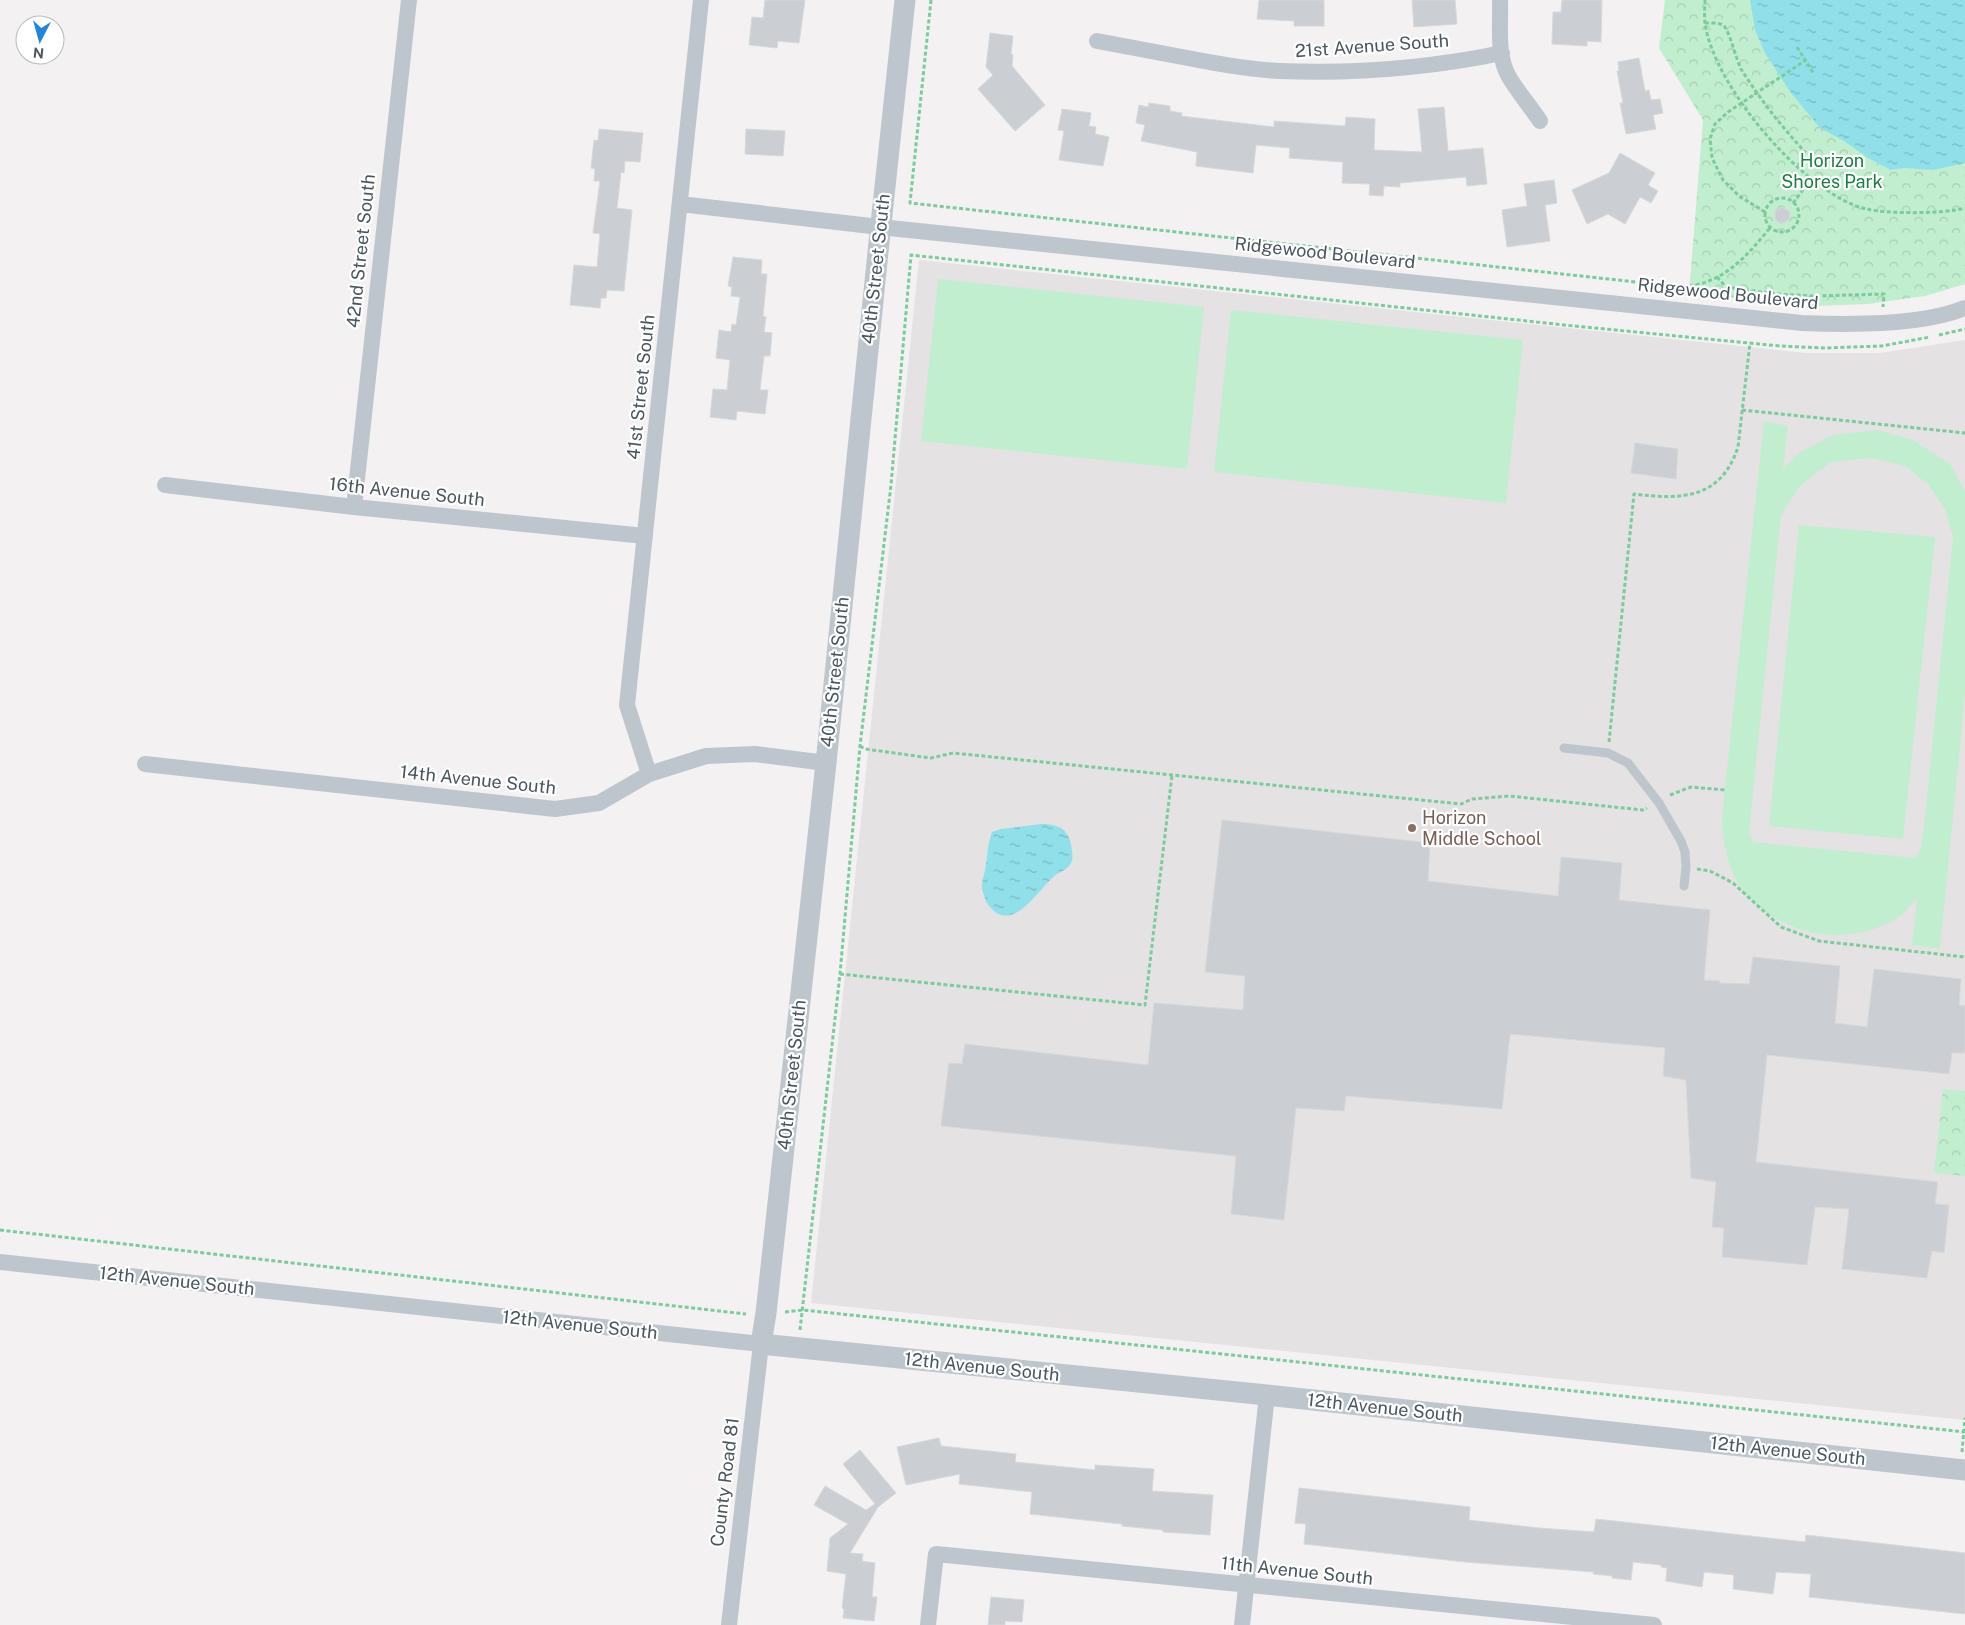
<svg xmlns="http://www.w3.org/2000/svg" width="1965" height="1625" font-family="'Public Sans',sans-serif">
<defs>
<pattern id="park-crowns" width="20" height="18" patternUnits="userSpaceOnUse" patternTransform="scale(1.25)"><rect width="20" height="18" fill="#c1eece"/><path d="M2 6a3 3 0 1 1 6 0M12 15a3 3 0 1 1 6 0" fill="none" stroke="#a7ceb3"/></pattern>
<pattern id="water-ripples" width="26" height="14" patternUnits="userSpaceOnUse" patternTransform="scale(1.25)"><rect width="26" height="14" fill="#90e0ea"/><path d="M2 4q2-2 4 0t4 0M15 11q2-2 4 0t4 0" fill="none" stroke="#78b8c1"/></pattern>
</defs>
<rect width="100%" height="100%" fill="#f3f1f1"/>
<path fill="#e4e2e3" d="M919,260L1806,353H1880L1965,340V1420L811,1303Z"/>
<path fill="url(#park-crowns)" d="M1665,0H1965V284L1925,296L1868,304L1816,306L1689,293L1703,120L1659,48Z
M1943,1089L1965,1091V1176L1934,1173Z"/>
<path fill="#c1eece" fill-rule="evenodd" d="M938,279L1204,307L1187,469L921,441Z
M1231,310L1523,340L1506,503L1214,472Z
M1764,421L1788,426L1783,469L1799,453L1832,435L1877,430L1913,440L1950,464L1965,491V694L1940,949L1912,945L1917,898C1912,903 1907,911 1901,916C1893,922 1883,925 1874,929C1831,943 1786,932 1753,901C1750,897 1745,894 1742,890C1728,870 1722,841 1722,817ZM1871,458L1905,466L1928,484L1945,509L1953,537L1925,817L1921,846L1916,858L1753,842L1749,832L1781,515L1800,486L1831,462Z
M1799,525L1935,537L1903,839L1769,826Z"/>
<path fill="url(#water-ripples)" d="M1750,0H1965V163L1933,170L1904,168L1891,170L1868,158L1844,141L1820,128L1791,93L1765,53L1755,30Z
M1041,824C1060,824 1070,830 1072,850C1072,853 1073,857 1072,861C1068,871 1059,871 1052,878C1036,893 1010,937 987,903C985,899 983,893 982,889C981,883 984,876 985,870C988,856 987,845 992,832L1001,829Z"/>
<path fill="#cbced3" stroke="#d5d8dc" d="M765,0H805L799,43L778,41L777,48L749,45L752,17L763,18Z
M1259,0H1324V26H1294V21L1257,19Z
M1412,0H1455L1457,24L1414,27Z
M1562,0H1602L1601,42L1587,41V46L1552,44L1553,12H1561Z
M990,33L1013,36L1011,54L1013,55L1012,66L1045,105L1015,131L978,89L993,75L986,67Z
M1639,58L1645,91L1649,90L1651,100L1660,99L1663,113L1653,115L1656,129L1626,134L1620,103H1623L1617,71H1619L1618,62Z
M1149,103L1170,106V111L1182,113L1181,116L1274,127V121L1345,126L1346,117L1375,119L1374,150L1422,152L1418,109L1444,107L1448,151L1483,148L1487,184L1467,186L1466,177L1400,183V187L1384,186L1383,196L1369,195L1370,184L1342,183L1343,162L1289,158L1290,148L1256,145L1253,173L1196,166L1197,152L1141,141L1145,125L1136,123L1139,105L1148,107Z
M1062,109L1091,113L1089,126L1096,127L1095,134L1109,137L1103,166L1059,160L1064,131L1058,130Z
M599,129L643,133L640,162L625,161L624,173L621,172L617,208L632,210L624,291L607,290L606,298H601L600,308L570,305L574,265L597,267L600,234L593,233L600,181H594L595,169L591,168L594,140L598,141Z
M746,129L785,131L783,156L745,154Z
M1620,153L1655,173L1648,185L1658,191L1651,203L1640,197L1625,224L1608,214L1587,224L1572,190L1609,173Z
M1554,180L1557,203L1545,205L1550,241L1507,247L1502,210L1527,206L1524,184Z
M1783,207L1790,212L1789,220L1781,224L1775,219V211Z
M733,257L762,260L761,274H767L763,316L766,317L764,332L772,333L770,356H764L760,390H768L765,414L737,411L736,420L710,417L713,389L727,390L730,360L716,358L719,330L731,332L732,324L736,325L740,297L731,296L732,287L728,286Z
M1635,443L1678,449L1676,479L1631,473Z
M1222,820L1430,843L1428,881L1558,896L1561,857L1622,863L1619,900L1710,910L1704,980L1720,981L1719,983L1749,984L1753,957L1840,966L1835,1023L1867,1027L1874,969L1961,979L1959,1005L1965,1006V1053H1952L1949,1074L1767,1055L1756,1162L1938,1182L1935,1204L1949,1205L1944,1253L1932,1251L1927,1278L1842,1269L1849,1209L1815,1207L1807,1265L1722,1257L1724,1228L1712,1227L1716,1182L1691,1178L1686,1080L1663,1076L1665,1048L1510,1034L1502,1109L1346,1096L1344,1111L1296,1108L1284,1220L1231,1214L1236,1156L941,1126L949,1063L962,1064L965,1044L1148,1065L1154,1003L1243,1010L1245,976L1205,972Z
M939,1438L941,1446L1016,1454L1015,1462L1095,1470V1465L1154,1469L1152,1491L1213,1495L1210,1535L1163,1532V1530L1122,1526V1524L1030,1514L1032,1492L959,1484L960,1474L906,1485L897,1447Z
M860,1450L896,1493L878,1507L850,1553L863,1554L862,1561L875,1563L872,1597H877L874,1621L843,1618L844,1609L842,1608L846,1574L827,1571L830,1538L848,1524L814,1505L825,1486L866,1510L875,1504L843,1464Z
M1299,1488L1470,1507L1469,1520L1539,1528L1594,1532L1596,1519L1805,1542L1806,1535L1965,1553V1614L1809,1597L1811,1574L1776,1572L1773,1594L1733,1589L1734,1575L1704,1572L1702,1587L1666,1581L1667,1568L1661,1567V1565L1633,1562L1631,1580L1612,1578V1576L1593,1574L1594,1572L1465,1562L1304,1544L1306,1524L1295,1523Z
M991,1597L1024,1600L1022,1622L1005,1621V1625H988Z"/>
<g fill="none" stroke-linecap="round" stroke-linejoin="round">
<path stroke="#7acc9b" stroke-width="3" stroke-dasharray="4 2.5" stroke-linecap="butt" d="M931,0L910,203L1682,287C1723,284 1745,258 1770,228
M1705,0C1705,7 1704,16 1705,23C1713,85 1804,194 1866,209C1888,214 1944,214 1965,208
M1705,23C1711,23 1719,22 1724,26C1729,30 1736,59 1741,69C1760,99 1781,126 1805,152L1802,161L1797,167
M1797,47L1814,74
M1765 215a17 17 0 1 1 34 0a17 17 0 1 1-34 0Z
M1793,203L1811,179
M1765,212L1739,196L1723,180L1712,158L1710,139L1715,124L1728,112L1806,60
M1717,277L1726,287L1776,294L1814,296L1884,294L1883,307
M1939,335L1965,329
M1742,410L1965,433
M1609,742L1634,494C1682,500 1721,499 1738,447L1750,343
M860,746L865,749L931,758L953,753L1461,804L1472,799L1509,796L1643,810L1647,808
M1670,795L1691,787L1725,790
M1697,869L1710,871L1733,883L1781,927L1819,941L1965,957
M840,974L1145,1005L1172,775
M0,1230L746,1314
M785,1312L803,1310L1965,1432
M800,1330L840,974L860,746L891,485L911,255L1574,326L1780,346L1824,348L1882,346L1930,337
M1962,1452L1965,1418"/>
<path stroke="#bdc6cd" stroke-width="9" d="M1564,748L1608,753L1628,763L1659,803L1681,841L1685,852L1686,867L1684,886"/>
<path stroke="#bdc6cd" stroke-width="16" d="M1500,0C1501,24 1496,55 1509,77C1518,92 1530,106 1540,121
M1097,41C1134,48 1171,55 1209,62C1232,66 1256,70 1280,71C1354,74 1429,68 1502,53
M680,204L880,227L1802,323C1849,325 1922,326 1965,308
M165,485L354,507L645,536
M354,507L409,0
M145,764L555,809L599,803L649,774L706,756L755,754L826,763
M649,774L627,705L701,0
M0,1262L761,1344L729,1625
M928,1625L936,1554L1654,1625
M1242,1625L1267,1395"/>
<path stroke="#bdc6cd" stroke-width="21" d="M905,0L878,252L826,763L766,1313L761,1344L1267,1395L1965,1470"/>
</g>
<circle fill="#8d6e63" stroke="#fff" stroke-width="2" cx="1412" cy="828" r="5"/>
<g text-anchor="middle" stroke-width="4.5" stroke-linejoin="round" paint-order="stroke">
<g font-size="18" fill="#49565e" stroke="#fff">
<text transform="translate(1372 46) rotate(-4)" y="6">21st Avenue South</text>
<text transform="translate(361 251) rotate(-84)" y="6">42nd Street South</text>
<text transform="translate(1325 253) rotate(6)" y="6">Ridgewood Boulevard</text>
<text transform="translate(876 269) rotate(-84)" y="6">40th Street South</text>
<text transform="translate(1728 294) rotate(6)" y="6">Ridgewood Boulevard</text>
<text transform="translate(641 387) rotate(-84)" y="6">41st Street South</text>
<text transform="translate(407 492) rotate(6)" y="6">16th Avenue South</text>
<text transform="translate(835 672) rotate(-84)" y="6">40th Street South</text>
<text transform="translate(478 780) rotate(6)" y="6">14th Avenue South</text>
<text transform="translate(792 1075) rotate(-84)" y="6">40th Street South</text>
<text transform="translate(177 1281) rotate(6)" y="6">12th Avenue South</text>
<text transform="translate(580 1325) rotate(6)" y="6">12th Avenue South</text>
<text transform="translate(982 1367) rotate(6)" y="6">12th Avenue South</text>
<text transform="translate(1385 1408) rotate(6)" y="6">12th Avenue South</text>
<text transform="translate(1788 1451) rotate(6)" y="6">12th Avenue South</text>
<text transform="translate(725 1482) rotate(-83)" y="6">County Road 81</text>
<text transform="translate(1297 1571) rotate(6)" y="6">11th Avenue South</text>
</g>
<g font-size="18" fill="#1b7e43" stroke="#fff">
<text x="1832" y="167">Horizon<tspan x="1832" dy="21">Shores Park</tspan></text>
</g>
<g font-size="18" fill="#785e54" stroke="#fff" text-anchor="start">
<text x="1422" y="824">Horizon<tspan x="1422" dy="21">Middle School</tspan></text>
</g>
</g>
<g transform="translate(40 40) rotate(186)"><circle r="24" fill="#ffffff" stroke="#b6bbbf"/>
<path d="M0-4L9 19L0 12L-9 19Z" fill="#1f86df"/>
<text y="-8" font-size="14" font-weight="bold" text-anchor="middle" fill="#49565e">N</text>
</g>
</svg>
